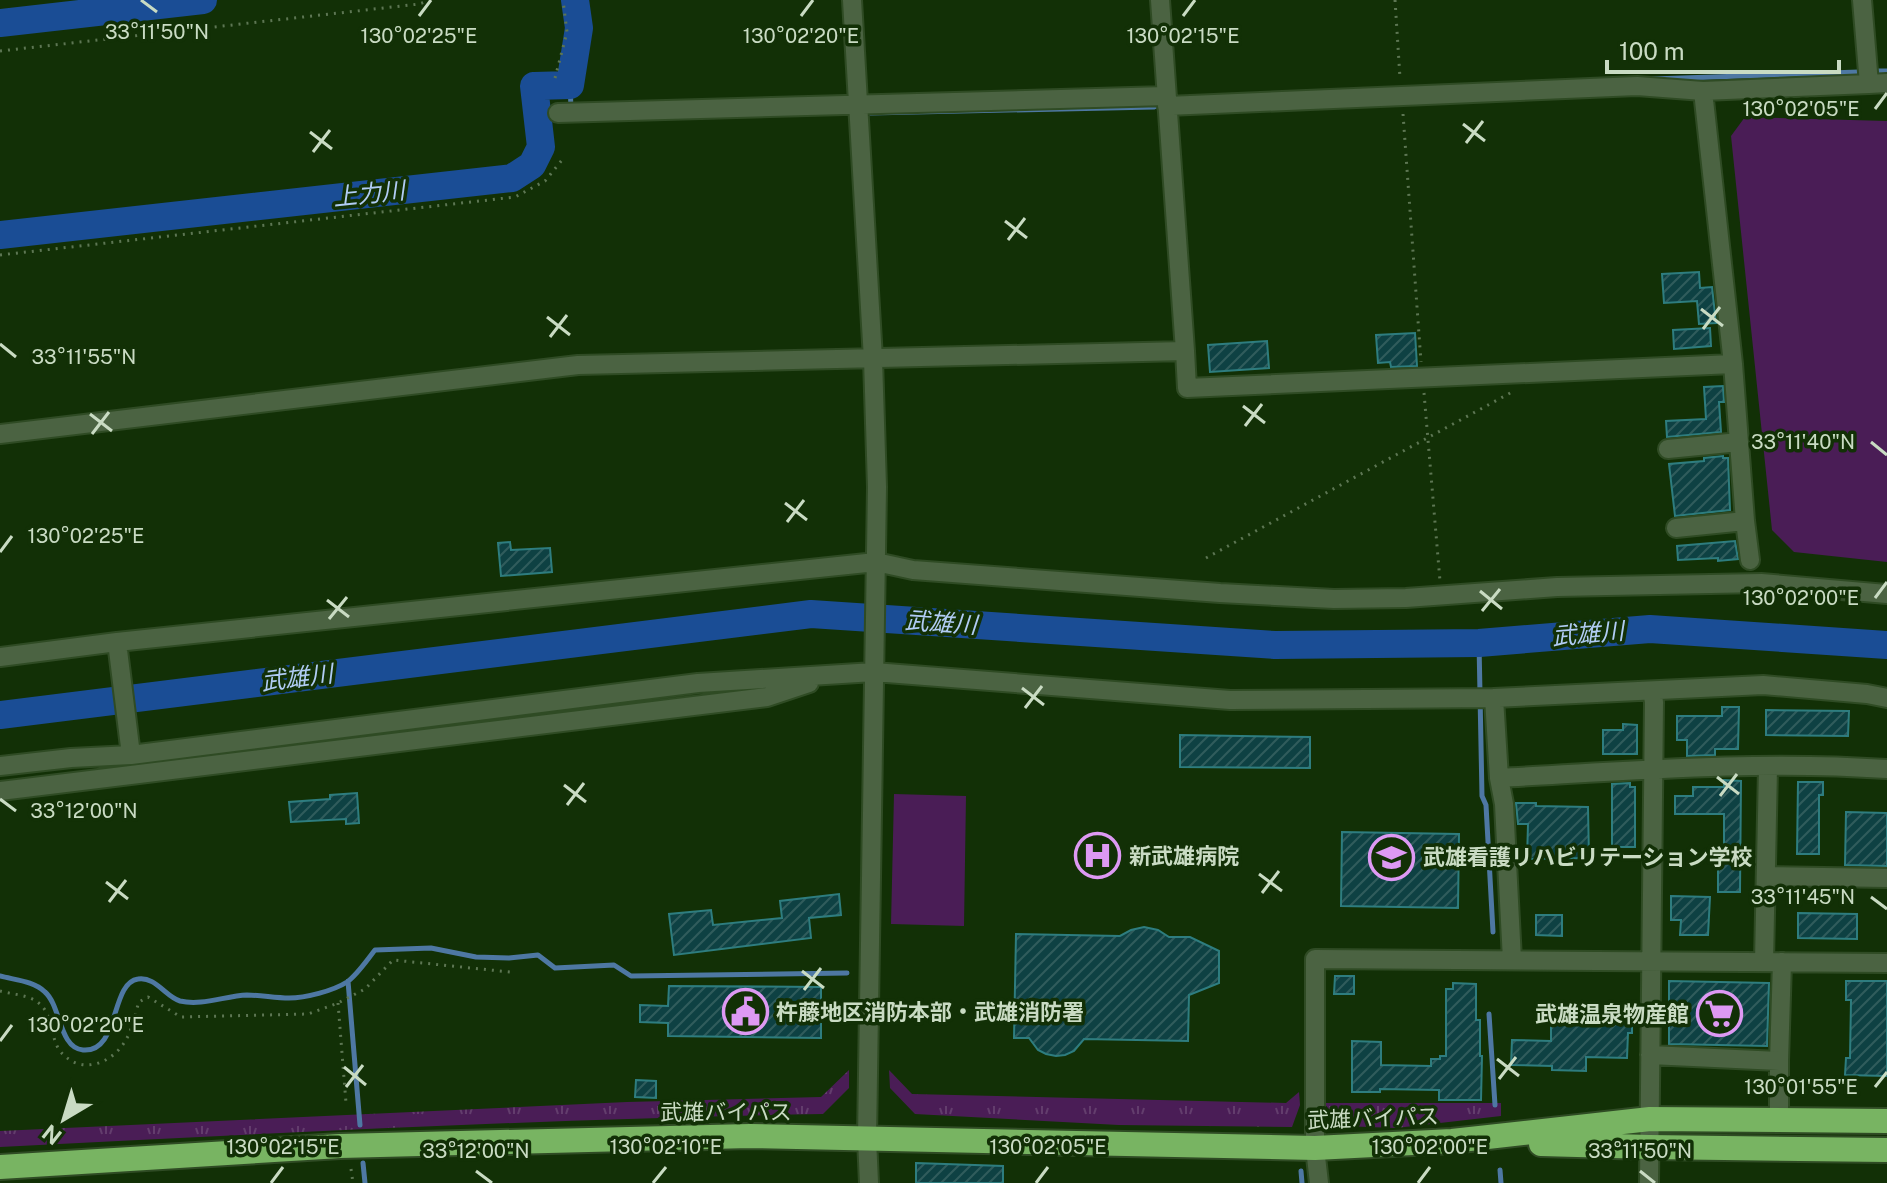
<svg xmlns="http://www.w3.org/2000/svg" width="1887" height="1183" font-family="'Public Sans','Noto Sans JP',sans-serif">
<defs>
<pattern id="grass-tufts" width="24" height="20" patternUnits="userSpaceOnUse" patternTransform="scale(2)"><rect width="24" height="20" fill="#4a1d56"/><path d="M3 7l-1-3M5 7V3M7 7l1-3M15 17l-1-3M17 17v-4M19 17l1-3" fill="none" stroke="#633d6d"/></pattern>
<pattern id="building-hatch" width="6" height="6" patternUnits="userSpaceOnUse" patternTransform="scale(2)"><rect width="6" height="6" fill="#0e4143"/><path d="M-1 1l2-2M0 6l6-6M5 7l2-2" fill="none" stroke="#305c5c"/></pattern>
</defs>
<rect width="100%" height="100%" fill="#123006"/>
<path fill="url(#grass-tufts)" d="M849,1070V1088L823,1114C548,1119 274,1133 0,1147V1131L627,1102L821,1097Z
M889,1070L912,1094L1286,1103L1299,1092L1300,1105L1292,1127L1119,1125L915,1114L890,1088Z
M1324,1103H1501V1116L1396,1128L1342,1126Z"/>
<path fill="#4a1d56" d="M1745,117L1887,121V562L1794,552L1772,530L1731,136Z
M894,794L966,796L964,926L891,924Z"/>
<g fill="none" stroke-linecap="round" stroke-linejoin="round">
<path stroke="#4e78a3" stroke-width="5" d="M1877,71H1887
M1652,79L1859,72
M570,85L571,108
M870,113L1154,107L1163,103
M1479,643L1482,796L1486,805L1493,932
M0,976C15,980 34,981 45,992C61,1006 59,1048 83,1050C120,1053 110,983 138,979C155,976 166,997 180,1001C202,1006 225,996 247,995C261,995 275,998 289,998C305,998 333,991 347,982C357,975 367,960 375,950L431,948L476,957L509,958L538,955L555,968L614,965L631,976L847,973
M348,981L360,1125
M1489,1014L1495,1105
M363,1163L365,1183
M1500,1170L1501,1183
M1301,1171L1302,1183"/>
<path stroke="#1a4d95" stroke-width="28" d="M0,23L203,0
M0,235L512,178L532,165L541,147L534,86L570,85L579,28L575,0
M0,715L811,614L1275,645L1479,643L1650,629L1887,645"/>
</g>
<path fill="url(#building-hatch)" stroke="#2e7d7f" stroke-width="2" d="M1699,272L1700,288L1712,287L1716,323L1699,324L1697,301L1664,303L1662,274Z
M1710,328L1711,346L1674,349L1673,330Z
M1415,333L1417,366L1391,367L1390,362L1378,363L1376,335Z
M1267,341L1269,368L1210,372L1208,345Z
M1723,386L1724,402H1719L1721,432L1667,437L1666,421L1706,419L1704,387Z
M1723,456V458H1728L1730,510L1675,516L1669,464L1704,461V458Z
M1735,541L1738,559L1718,561V558L1678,560L1677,546Z
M510,542L511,550L550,548L552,572L501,576L498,543Z
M1722,707H1739L1738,749H1715V755L1687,756V740H1677V716H1722Z
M1766,710L1849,711L1848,736L1766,735Z
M1623,724L1637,725V754H1603V730H1623Z
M1180,735L1310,737V768L1180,767Z
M1724,780L1741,781L1740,892H1718V845H1724V814H1675V796H1693V787H1724Z
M1798,782H1823V795H1819V854H1797Z
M1630,783V787H1635V847H1612V784Z
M357,793L359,823L346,824V819L291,822L289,802L330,799V795Z
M1516,803H1536V806L1588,807L1589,858L1527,859L1528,824H1518Z
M1846,812L1887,813V866L1845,865Z
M1342,832L1459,834L1458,908L1341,906Z
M839,894L841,915L809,918L811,938L674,955L669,914L711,910L713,925L782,918L780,901Z
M1671,896L1710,897L1708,935H1680L1681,920H1671Z
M1798,913L1857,914V939L1798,938Z
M1536,915H1562V936L1536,935Z
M1144,927L1158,930L1169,937H1190L1219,951V983L1189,995L1188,1041L1084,1039L1074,1051L1065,1055L1056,1056L1046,1054L1038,1050L1029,1038H1014L1016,934L1120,936L1131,930Z
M1335,976H1354V994H1334Z
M1669,981L1769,983L1767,1046L1669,1044Z
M1846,981H1887V1076L1845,1075L1846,1058H1850L1851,1000H1846Z
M1453,983L1476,984V1020H1480V1056H1482L1481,1100H1439V1090L1380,1089V1092H1352V1041L1381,1042V1065L1431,1066V1059H1440V1056H1446V989H1453Z
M669,986L821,987V1038L668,1036V1023L640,1022V1005L668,1006Z
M1551,1006L1632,1008V1033H1628L1627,1058L1586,1057V1071L1552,1070V1066L1511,1065L1512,1040L1551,1041Z
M636,1080L656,1081V1098L635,1097Z
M916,1163L1003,1166V1183H916Z"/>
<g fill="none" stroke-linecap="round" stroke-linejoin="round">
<defs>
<path id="minor" d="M852,0L873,359L877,487L867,1139L869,1183
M1160,0L1185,351
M1862,0L1869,84L1887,83
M1167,106L1637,86L1703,91L1869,84
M558,113L1166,96
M1733,364L1745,521L1750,560
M0,434L578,365L1185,351L1187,388L1733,364L1703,91
M1668,449L1739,442
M1676,528L1745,521
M117,642L131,755
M0,657L117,642L876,562L913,570L1220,593L1334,599L1406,598L1557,587L1761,583L1887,594
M1494,698L1499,778
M0,766L71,758L131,755L698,683L874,672L1230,700L1494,698L1763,685L1867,694L1887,698
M0,791L767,697L809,683
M1766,876L1887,878
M1512,960L1504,804L1499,778C1628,771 1758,760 1887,769
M1764,962L1768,767
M1650,1055L1779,1061
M1779,1120V1061L1782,962
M1319,1183L1315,1148V959L1887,963
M1649,1183L1654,702L1652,691"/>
<path id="highway" d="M1541,1144L1649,1147L1887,1150
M0,1167L340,1146L750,1136L1315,1148L1452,1141L1650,1119L1887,1121"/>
</defs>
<use href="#minor" stroke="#2f4b24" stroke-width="22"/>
<use href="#highway" stroke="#2f4b24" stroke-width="28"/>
<path stroke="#5d7653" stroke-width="3" stroke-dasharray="2 6" stroke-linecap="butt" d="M1395,0L1400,78
M0,51L419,4L431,0
M555,78L567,32L563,0
M1403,114L1421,362
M0,255L515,197L545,181L562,160
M1424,393L1440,581
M1206,558L1512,392
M0,991C11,994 27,995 36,1001C55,1014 49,1036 60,1051C81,1077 114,1063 127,1038C133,1027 135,1013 139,1002L148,997L181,1017L308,1014L338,1003L365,989L393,960L510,972
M338,1003L346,1103
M351,1169L353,1183"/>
<use href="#minor" stroke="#4b6342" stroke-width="18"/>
<use href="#highway" stroke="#78b462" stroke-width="24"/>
</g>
<path fill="none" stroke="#c9dbc3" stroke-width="3" d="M141,0L157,12M419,16L431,0M801,16L813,0M1183,16L1195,0M1875,109L1887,93M1463,124L1485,141M310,132L332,149M1466,143L1483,121M313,152L330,130M1005,221L1027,238M1008,240L1025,218M1701,309L1723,326M547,317L570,335M1703,329L1720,307M550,337L567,315M0,344L16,357M1243,406L1265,423M90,414L112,431M1245,426L1262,404M92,434L109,412M1871,442L1887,455M785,503L807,520M787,522L804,500M0,552L12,536M1480,591L1502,609M1875,598L1887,582M327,600L349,617M1482,611L1500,589M329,619L347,597M1022,688L1044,705M1025,708L1042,686M1717,777L1739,794M564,785L586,802M1720,796L1737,774M0,799L16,811M567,805L584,783M1259,874L1282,891M106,882L128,899M1262,893L1279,871M1871,897L1887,909M109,902L126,880M802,971L824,988M804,990L821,968M0,1041L12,1025M1497,1059L1519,1076M344,1067L366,1085M1499,1079L1516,1057M346,1087L363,1065M1875,1087L1887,1072M476,1171L492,1183M1640,1171L1655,1183M271,1183L283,1167M653,1183L666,1167M1036,1183L1048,1167M1418,1183L1430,1167"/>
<defs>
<symbol id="hospital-ring" viewBox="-11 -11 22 22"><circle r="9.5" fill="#123006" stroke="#dd99f3" stroke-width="1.5"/><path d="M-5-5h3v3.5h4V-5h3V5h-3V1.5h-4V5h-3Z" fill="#dd99f3"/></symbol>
<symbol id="university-ring" viewBox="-11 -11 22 22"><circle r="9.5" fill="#123006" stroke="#dd99f3" stroke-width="1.5"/><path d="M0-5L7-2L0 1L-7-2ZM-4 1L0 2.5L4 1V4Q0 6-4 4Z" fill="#dd99f3"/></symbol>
<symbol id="civic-ring" viewBox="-11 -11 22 22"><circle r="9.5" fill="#123006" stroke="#dd99f3" stroke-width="1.5"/><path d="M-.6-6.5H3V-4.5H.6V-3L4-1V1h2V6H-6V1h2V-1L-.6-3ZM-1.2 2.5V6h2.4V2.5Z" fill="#dd99f3"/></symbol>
<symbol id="supermarket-ring" viewBox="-11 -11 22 22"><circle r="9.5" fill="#123006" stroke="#dd99f3" stroke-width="1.5"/><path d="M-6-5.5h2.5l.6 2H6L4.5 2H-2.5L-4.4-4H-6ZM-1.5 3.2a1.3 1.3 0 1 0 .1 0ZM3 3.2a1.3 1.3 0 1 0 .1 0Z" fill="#dd99f3"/></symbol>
</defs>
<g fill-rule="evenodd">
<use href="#hospital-ring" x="1072" y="830" width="51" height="51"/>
<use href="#university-ring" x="1366" y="832" width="51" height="51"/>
<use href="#civic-ring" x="720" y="986" width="51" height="51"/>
<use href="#supermarket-ring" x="1694" y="988" width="51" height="51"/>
</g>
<g text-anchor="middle" stroke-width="7" stroke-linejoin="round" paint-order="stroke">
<g font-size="22" font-weight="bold" fill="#c9dbc3" stroke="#123006" text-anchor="start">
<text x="1129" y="864">新武雄病院</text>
<text x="1423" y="865">武雄看護リハビリテーション学校</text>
<text x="776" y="1020">杵藤地区消防本部・武雄消防署</text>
<text x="1689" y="1022" text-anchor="end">武雄温泉物産館</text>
</g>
<g font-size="22" fill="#c9dbc3" stroke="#123006">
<text x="726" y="1120">武雄バイパス</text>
<text transform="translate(1373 1118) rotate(-2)" y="8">武雄バイパス</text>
</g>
<g font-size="24" font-style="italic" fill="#b1ccf4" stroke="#123006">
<text transform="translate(369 194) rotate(-6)" y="8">上力川</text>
<text transform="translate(941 623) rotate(4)" y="8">武雄川</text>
<text transform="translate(1588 634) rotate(-5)" y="8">武雄川</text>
<text transform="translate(297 678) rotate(-7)" y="8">武雄川</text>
</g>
</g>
<g font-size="20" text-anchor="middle" fill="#c9dbc3" stroke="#123006" stroke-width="7" stroke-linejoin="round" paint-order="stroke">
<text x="157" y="39">33°11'50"N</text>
<text x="419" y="43">130°02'25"E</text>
<text x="801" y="43">130°02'20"E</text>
<text x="1183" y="43">130°02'15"E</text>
<text x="1801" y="116">130°02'05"E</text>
<text x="84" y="364">33°11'55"N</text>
<text x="1803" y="449">33°11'40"N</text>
<text x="86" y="543">130°02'25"E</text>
<text x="1801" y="605">130°02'00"E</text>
<text x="84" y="818">33°12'00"N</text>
<text x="1803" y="904">33°11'45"N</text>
<text x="86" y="1032">130°02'20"E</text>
<text x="1801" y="1094">130°01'55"E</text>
<text x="283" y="1154">130°02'15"E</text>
<text x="666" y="1154">130°02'10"E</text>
<text x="1048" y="1154">130°02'05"E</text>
<text x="1430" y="1154">130°02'00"E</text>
<text x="476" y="1158">33°12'00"N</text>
<text x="1640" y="1158">33°11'50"N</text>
</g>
<g transform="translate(64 1119) rotate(218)" stroke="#123006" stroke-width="6" paint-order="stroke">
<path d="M0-6L14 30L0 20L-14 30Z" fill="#c9dbc3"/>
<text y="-12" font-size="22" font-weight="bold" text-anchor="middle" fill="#c9dbc3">N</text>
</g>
<path d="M1607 60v12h232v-12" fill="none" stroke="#c9dbc3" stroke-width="4"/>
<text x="1619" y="60" font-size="24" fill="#c9dbc3" stroke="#123006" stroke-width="6" paint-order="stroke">100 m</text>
</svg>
